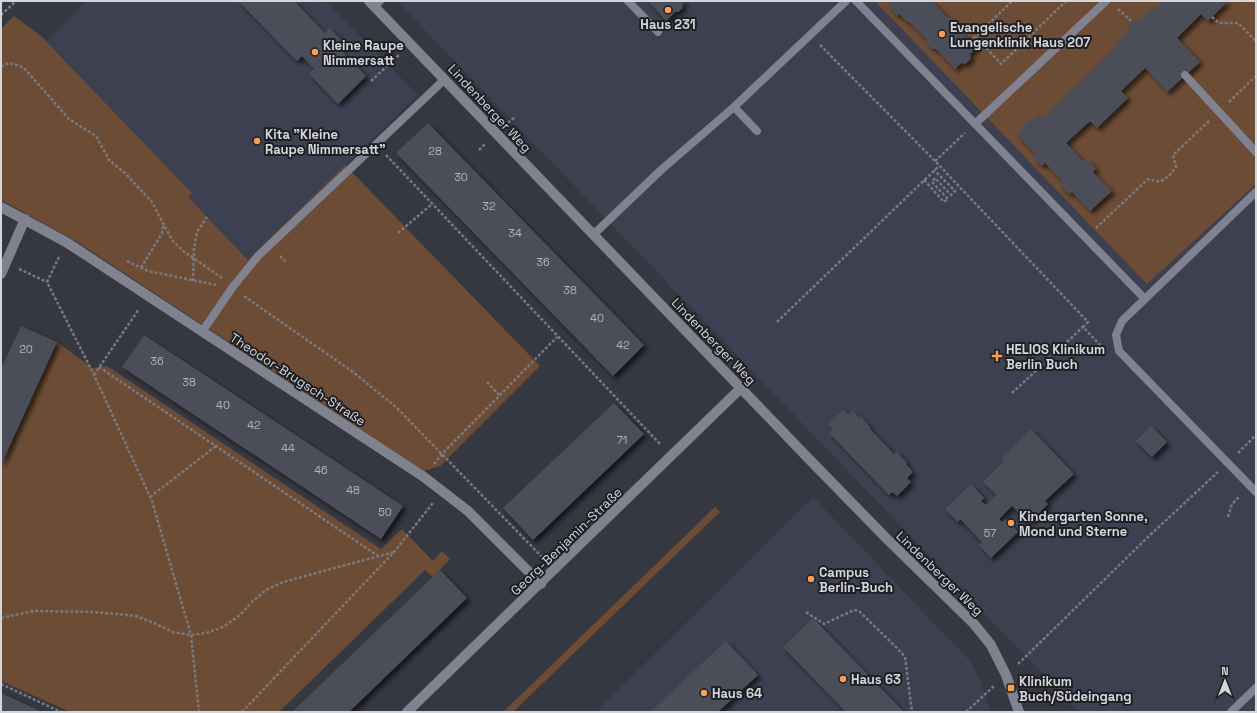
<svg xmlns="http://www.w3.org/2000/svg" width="1257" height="713" font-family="'Space Grotesk',sans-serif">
<defs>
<filter id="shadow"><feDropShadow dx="3.5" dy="3.5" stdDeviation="2" flood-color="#0009"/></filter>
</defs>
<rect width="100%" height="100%" fill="#353741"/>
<path fill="#3c4050" d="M86,1H326L418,95L248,260L188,197L192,193L46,41Z
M397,1H1256V712H1079Z
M813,497L970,661L980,680L991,712H596Z"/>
<path fill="#6d4c35" d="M875,1H1256V184L1147,284Z
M14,16L41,36L192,193L188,197L248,260L345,165L540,366L440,466L424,471L74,240L1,200V29Z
M57,342L92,368L107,366L381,549L402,529L433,561L442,551L450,559L433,577L425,570L279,712H70L1,681V465Z
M715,507L720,512L513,712H503Z"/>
<path fill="#4b4d58" filter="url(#shadow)" d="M238,1H294L325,33L330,28L343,42L338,47L366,76L338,104L309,74L314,69L302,56L297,61Z
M645,1H686L682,5L683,8L678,12H675L666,21L649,2Z
M887,1H932L948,18H951L958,26V29L977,48L970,54L971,59L965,64L961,63L955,69L936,49H933L926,43V39L908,21L907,22L899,14L897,16L889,7L891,5Z
M1163,1H1228L1208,21L1201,14L1177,38L1200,62L1167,92L1145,68L1121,91L1128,98L1097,128L1090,121L1066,143L1084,162L1087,159L1096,168L1093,172L1112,191L1090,211L1072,192L1069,194L1060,185L1063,182L1045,163L1042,166L1033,157L1036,154L1017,135L1022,131V127L1029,121L1033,120L1038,115L1042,119L1120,42L1118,41L1129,31L1130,27L1128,25L1133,19L1136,22L1140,21L1151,9L1153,11Z
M428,123L644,345L613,376L396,153Z
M21,326L57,342L1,465V369Z
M144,335L403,506L381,539L122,367Z
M614,403L644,434L533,540L503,508Z
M843,410L848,415L853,411L859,418L860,416L871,428L870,429L894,454L896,451L907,463L906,464L913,472L907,478L911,482L897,496L892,492L889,495L829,433L833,429L828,424Z
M1151,426L1167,442L1152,457L1136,441Z
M1031,429L1074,474L1045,501L1048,504L1029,523L1012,506L999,519L1002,522L1006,519L1018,532L991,558L979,545L982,542L960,519L958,522L945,509L971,484L984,498L981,501L986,505L996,495L983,482L1004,461L1002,457Z
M440,570L467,598L349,712H292Z
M813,618L903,711L902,712H846L783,647Z
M726,641L758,675L718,712H650Z
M1,693L42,712H1Z"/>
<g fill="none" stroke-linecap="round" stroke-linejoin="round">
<path stroke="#787a82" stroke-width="2.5" stroke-dasharray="3 2" stroke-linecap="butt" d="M1118,9L1131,21
M1,15L16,1
M1212,17L1219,23H1238L1256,41
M976,37L1001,64L1066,1
M970,42L1012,1
M820,45L935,161L1088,322L1083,327L1103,348
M1,67C8,61 16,64 24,68L69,119L96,136L109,160L125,173L152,202L172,240L183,251L222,278
M371,81L400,54
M1229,102L1256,76
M508,123L515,117
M479,150L485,144
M386,155L660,444
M935,161L965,133
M924,180L944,202L948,199L932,182L935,178L951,195L955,191L934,170
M1096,228L1148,179L1160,182L1169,176L1176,167L1173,155L1209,121
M398,233L432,204
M280,256L285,261
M59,257L47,282L94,375L152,501L191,635L199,712
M127,261L148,271L216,285
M141,268L162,233L164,223
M19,269L47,282
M193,281L194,249L197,232L207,217
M244,296L353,372L397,408L543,558
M777,322L939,166
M99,367L378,556
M94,375L139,309
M487,382L499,395
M1012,393L1083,327
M1238,453L1256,435
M434,464L442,454L557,337
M150,497L216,446
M1228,517L1232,504L1240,496
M806,612L824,624L854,610L859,611L901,652L905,657L912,712
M1,618L34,611L93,612L136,616L154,623L173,632L191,635L206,633L223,627L240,615L252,602L266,590L283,582L394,552
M1018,664L1148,537L1218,472
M1,684L61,712
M242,712L394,552L433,503
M966,712L994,686"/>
<path stroke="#80838f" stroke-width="8" d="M628,1L658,32
M856,1L1145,299
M374,7L380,1
M1185,75L1256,152
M734,107L757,131
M975,124L1106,1
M1256,192L1122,321L1116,335L1119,351L1256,492
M594,234L661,170L734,107L846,1
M202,332L232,288L258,256L445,79
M1231,712L1256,688"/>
<path stroke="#80838f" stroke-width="10" d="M369,1L807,457L888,540L974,624L991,645L1006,675L1019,712
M1,207L66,242L424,477L468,511L541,584
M1,274L25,219
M407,712L741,388"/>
</g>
<g fill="#fc9d54" stroke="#1e1f23" stroke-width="1.5">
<circle cx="668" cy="10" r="4"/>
<circle cx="942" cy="34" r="4"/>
<circle cx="315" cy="52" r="4"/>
<circle cx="257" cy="141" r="4"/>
<path d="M995 350h4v4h4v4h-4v4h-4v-4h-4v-4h4z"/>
<circle cx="1011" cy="523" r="4"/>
<circle cx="811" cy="579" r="4"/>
<circle cx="843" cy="679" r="4"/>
<rect x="1007" y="684" width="8" height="8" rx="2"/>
<circle cx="704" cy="693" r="4"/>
</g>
<g text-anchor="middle" stroke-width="4" stroke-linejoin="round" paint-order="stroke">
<g font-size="11" fill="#b2b4bb">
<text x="435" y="155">28</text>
<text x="461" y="181">30</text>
<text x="489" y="210">32</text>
<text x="515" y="237">34</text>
<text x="543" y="266">36</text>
<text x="570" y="294">38</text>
<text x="597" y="322">40</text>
<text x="623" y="349">42</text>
<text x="26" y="353">20</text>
<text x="157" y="365">36</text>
<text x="189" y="386">38</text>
<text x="223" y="409">40</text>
<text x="254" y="429">42</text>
<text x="622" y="444">71</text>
<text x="288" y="452">44</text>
<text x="321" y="474">46</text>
<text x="353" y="494">48</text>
<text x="385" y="516">50</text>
<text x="990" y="537">57</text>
</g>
<g font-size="13" font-weight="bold" fill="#d4d6dc" stroke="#1e1f23" text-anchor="start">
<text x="668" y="29" text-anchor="middle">Haus 231</text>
<text x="950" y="32">Evangelische<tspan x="950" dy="15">Lungenklinik Haus 207</tspan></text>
<text x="323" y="50">Kleine Raupe<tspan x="323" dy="15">Nimmersatt</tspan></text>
<text x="265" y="139">Kita "Kleine<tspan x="265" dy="15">Raupe Nimmersatt"</tspan></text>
<text x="1006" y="354">HELIOS Klinikum<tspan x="1006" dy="15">Berlin Buch</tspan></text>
<text x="1019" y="521">Kindergarten Sonne,<tspan x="1019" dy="15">Mond und Sterne</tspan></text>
<text x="819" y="577">Campus<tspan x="819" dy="15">Berlin-Buch</tspan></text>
<text x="851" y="684">Haus 63</text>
<text x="1019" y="686">Klinikum<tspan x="1019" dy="15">Buch/Südeingang</tspan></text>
<text x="712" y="698">Haus 64</text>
</g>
<g font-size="13" fill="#d4d6dc" stroke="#1e1f23">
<text transform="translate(490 108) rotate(47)" y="5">Lindenberger Weg</text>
<text transform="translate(714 341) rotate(46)" y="5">Lindenberger Weg</text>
<text transform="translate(298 379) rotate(33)" y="5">Theodor-Brugsch-Straße</text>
<text transform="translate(566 541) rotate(-44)" y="5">Georg-Benjamin-Straße</text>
<text transform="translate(940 573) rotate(44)" y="5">Lindenberger Weg</text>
</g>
</g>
<rect width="1257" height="713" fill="none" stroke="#d4d6dc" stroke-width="4"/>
<g transform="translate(1225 681)" stroke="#1e1f23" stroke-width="3" paint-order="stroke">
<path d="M0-3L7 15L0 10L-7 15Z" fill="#d4d6dc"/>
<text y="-6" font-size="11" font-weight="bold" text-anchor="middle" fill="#d4d6dc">N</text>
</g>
</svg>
